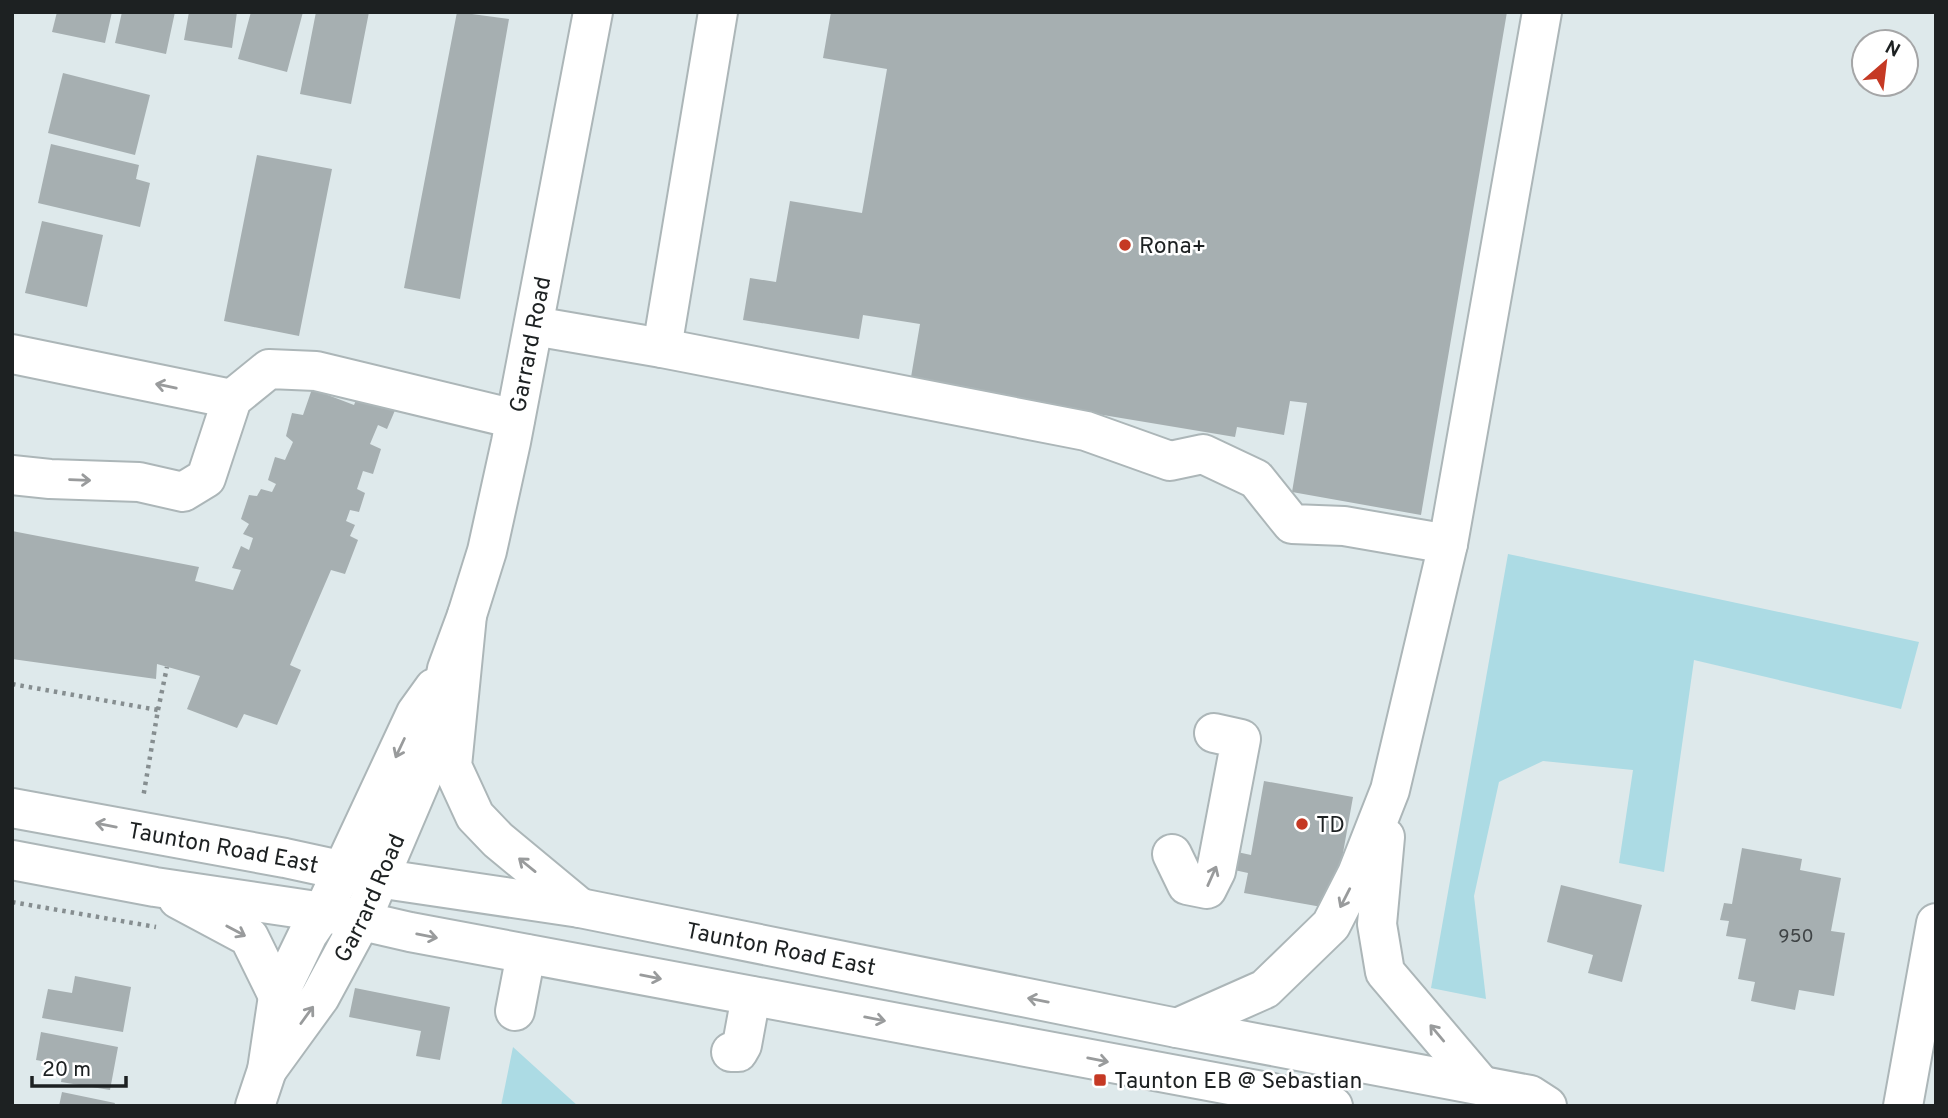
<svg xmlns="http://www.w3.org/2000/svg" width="1948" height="1118" font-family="Overpass,sans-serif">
<rect width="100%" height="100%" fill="#dee9eb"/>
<path fill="#acdbe4" d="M1508,554L1919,642L1901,709L1694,660L1664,872L1619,863L1633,770L1543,761L1499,782L1474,896L1486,999L1431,988Z
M513,1047L578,1106H501Z"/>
<path fill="#a6afb1" d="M57,12H112L105,43L52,32Z
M122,12H175L166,54L115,43Z
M189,12H237L232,48L184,40Z
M251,12H303L287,72L238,59Z
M316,12H369L351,104L300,94Z
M457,12L509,19L460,299L404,288Z
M831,12H1507L1421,515L1292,492L1307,403L1290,401L1284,435L1237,427L1235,437L910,383L920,324L863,315L859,339L743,320L750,278L776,282L790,201L862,213L887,69L823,58Z
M63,73L150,95L135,155L48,133Z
M51,144L139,165L136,179L150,183L140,227L38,203Z
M257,155L332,169L299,336L224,321Z
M42,221L103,235L87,307L25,293Z
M312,389L354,405L358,395L396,408L387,429L378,425L370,444L381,449L373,474L363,471L357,489L365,493L359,512L350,510L346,521L355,525L350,536L358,540L345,574L331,570L290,665L301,670L277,725L244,714L237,728L187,709L200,676L157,664L156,679L12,659V531L199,567L195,581L233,590L241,570L232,568L241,546L249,550L253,538L243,534L249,524L241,519L249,495L257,496L261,489L272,492L276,484L268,480L275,457L285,460L293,442L286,436L292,413L303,415Z
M1264,781L1353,797L1333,909L1244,893L1248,873L1225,868L1228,850L1251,855Z
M1742,848L1802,859L1800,870L1841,878L1831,931L1845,933L1834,996L1799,990L1795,1010L1751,1001L1755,982L1738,979L1746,939L1726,936L1729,921L1720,920L1724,903L1732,904Z
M1561,885L1642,905L1622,982L1588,973L1593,955L1547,942Z
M75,976L131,987L123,1032L42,1018L48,989L72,993Z
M355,988L450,1007L440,1060L416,1056L421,1031L349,1017Z
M41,1032L118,1047L110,1090L61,1082L64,1065L36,1060Z
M62,1092L115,1103L114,1106H59Z"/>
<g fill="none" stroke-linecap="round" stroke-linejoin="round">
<defs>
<g id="minor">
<path d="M534,326L662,348L1086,431L1170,461L1203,454L1256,479L1292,524L1344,526L1448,544"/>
<path d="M662,348L718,12"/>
<path d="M12,354L232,399"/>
<path d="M12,475L50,479L139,482L183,492L206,478L232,399L269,369L316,371L515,419"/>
<path d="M1385,837L1377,924L1385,972L1481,1085"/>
<path d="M1172,854L1187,885L1207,889L1216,871L1241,739L1214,733"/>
<path d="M515,1011L526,954"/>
<path d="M1177,1028L1265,989L1331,925L1357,874L1390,790L1448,544L1542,12"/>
<path d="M731,1052H738L742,1045L751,996"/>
<path id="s1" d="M267,1070L320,997L361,921L430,759L447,669L467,615L487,551L511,442L593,12"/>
<path d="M255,1106L267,1070L278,996L308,934L323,912L416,713L434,688"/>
<path d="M1903,1106L1936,923"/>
</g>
<g id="major">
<path d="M467,615L452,766L475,816L498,840L580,908"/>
<path id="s2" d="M12,808L285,858L377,878L580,908L1177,1028L1530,1095L1547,1106"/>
<path d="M12,860L155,887L323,912L410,932L1273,1093L1333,1106"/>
<path d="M178,899L249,937L278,996"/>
</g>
</defs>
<use href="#minor" stroke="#acb6b8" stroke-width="42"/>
<use href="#major" stroke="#acb6b8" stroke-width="42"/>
<path stroke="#868e90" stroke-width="4.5" stroke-dasharray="3.5 5" stroke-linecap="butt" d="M12,684L158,710L143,798
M158,710L167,667
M12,902L156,927"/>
<use href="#minor" stroke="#fff" stroke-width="38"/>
<use href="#major" stroke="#fff" stroke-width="38"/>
</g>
<defs><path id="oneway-shaft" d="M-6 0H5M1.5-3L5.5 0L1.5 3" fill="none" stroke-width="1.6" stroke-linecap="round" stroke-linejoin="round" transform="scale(1.75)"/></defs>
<g stroke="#999b9c">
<use href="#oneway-shaft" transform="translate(166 386) rotate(-168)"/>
<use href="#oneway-shaft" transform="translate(80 480) rotate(2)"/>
<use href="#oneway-shaft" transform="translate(400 748) rotate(115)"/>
<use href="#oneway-shaft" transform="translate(106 825) rotate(-169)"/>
<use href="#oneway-shaft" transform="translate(527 865) rotate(-141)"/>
<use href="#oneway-shaft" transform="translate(1212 876) rotate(-66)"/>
<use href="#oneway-shaft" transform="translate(1345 898) rotate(117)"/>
<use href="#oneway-shaft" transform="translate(236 931) rotate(28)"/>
<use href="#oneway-shaft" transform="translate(427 936) rotate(11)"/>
<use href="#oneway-shaft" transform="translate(651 977) rotate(11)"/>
<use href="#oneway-shaft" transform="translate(1038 1000) rotate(-169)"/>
<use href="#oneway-shaft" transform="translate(307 1015) rotate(-54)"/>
<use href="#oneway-shaft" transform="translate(875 1019) rotate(11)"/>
<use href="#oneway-shaft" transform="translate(1437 1033) rotate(-130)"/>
<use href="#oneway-shaft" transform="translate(1098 1060) rotate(11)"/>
</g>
<g fill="#c53924" stroke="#fff" stroke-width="2.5">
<circle cx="1125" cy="245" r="7"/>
<circle cx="1302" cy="824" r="7"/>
<rect x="1093" y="1073" width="14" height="14" rx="3.5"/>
</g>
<g text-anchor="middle" stroke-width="5" stroke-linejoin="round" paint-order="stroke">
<g font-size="19" fill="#3f4446">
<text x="1796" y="942">950</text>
</g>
<g font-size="23" fill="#1d2122" stroke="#fff" text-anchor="start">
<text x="1139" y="253">Rona+</text>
<text x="1316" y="832">TD</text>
<text x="1114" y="1088">Taunton EB @ Sebastian</text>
</g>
<g font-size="23" fill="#1d2122" stroke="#fff">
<text dy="8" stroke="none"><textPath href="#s1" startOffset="780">Garrard Road</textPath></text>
<text dy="8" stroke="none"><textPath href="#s2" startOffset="215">Taunton Road East</textPath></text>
<text dy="8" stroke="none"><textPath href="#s1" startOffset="201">Garrard Road</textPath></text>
<text dy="8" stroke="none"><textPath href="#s2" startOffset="782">Taunton Road East</textPath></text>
</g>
</g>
<rect width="1948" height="1118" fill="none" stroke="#1d2122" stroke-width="28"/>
<g transform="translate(1885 63) rotate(28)"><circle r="33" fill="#ffffff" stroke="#a5a6a7" stroke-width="2"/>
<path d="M0-5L12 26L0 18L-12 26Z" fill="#c53924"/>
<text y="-10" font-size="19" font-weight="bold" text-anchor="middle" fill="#1d2122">N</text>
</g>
<path d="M32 1076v10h94v-10" fill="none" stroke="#1d2122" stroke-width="3.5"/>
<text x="42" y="1076" font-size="21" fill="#1d2122" stroke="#ffffff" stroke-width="5" paint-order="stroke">20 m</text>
</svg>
